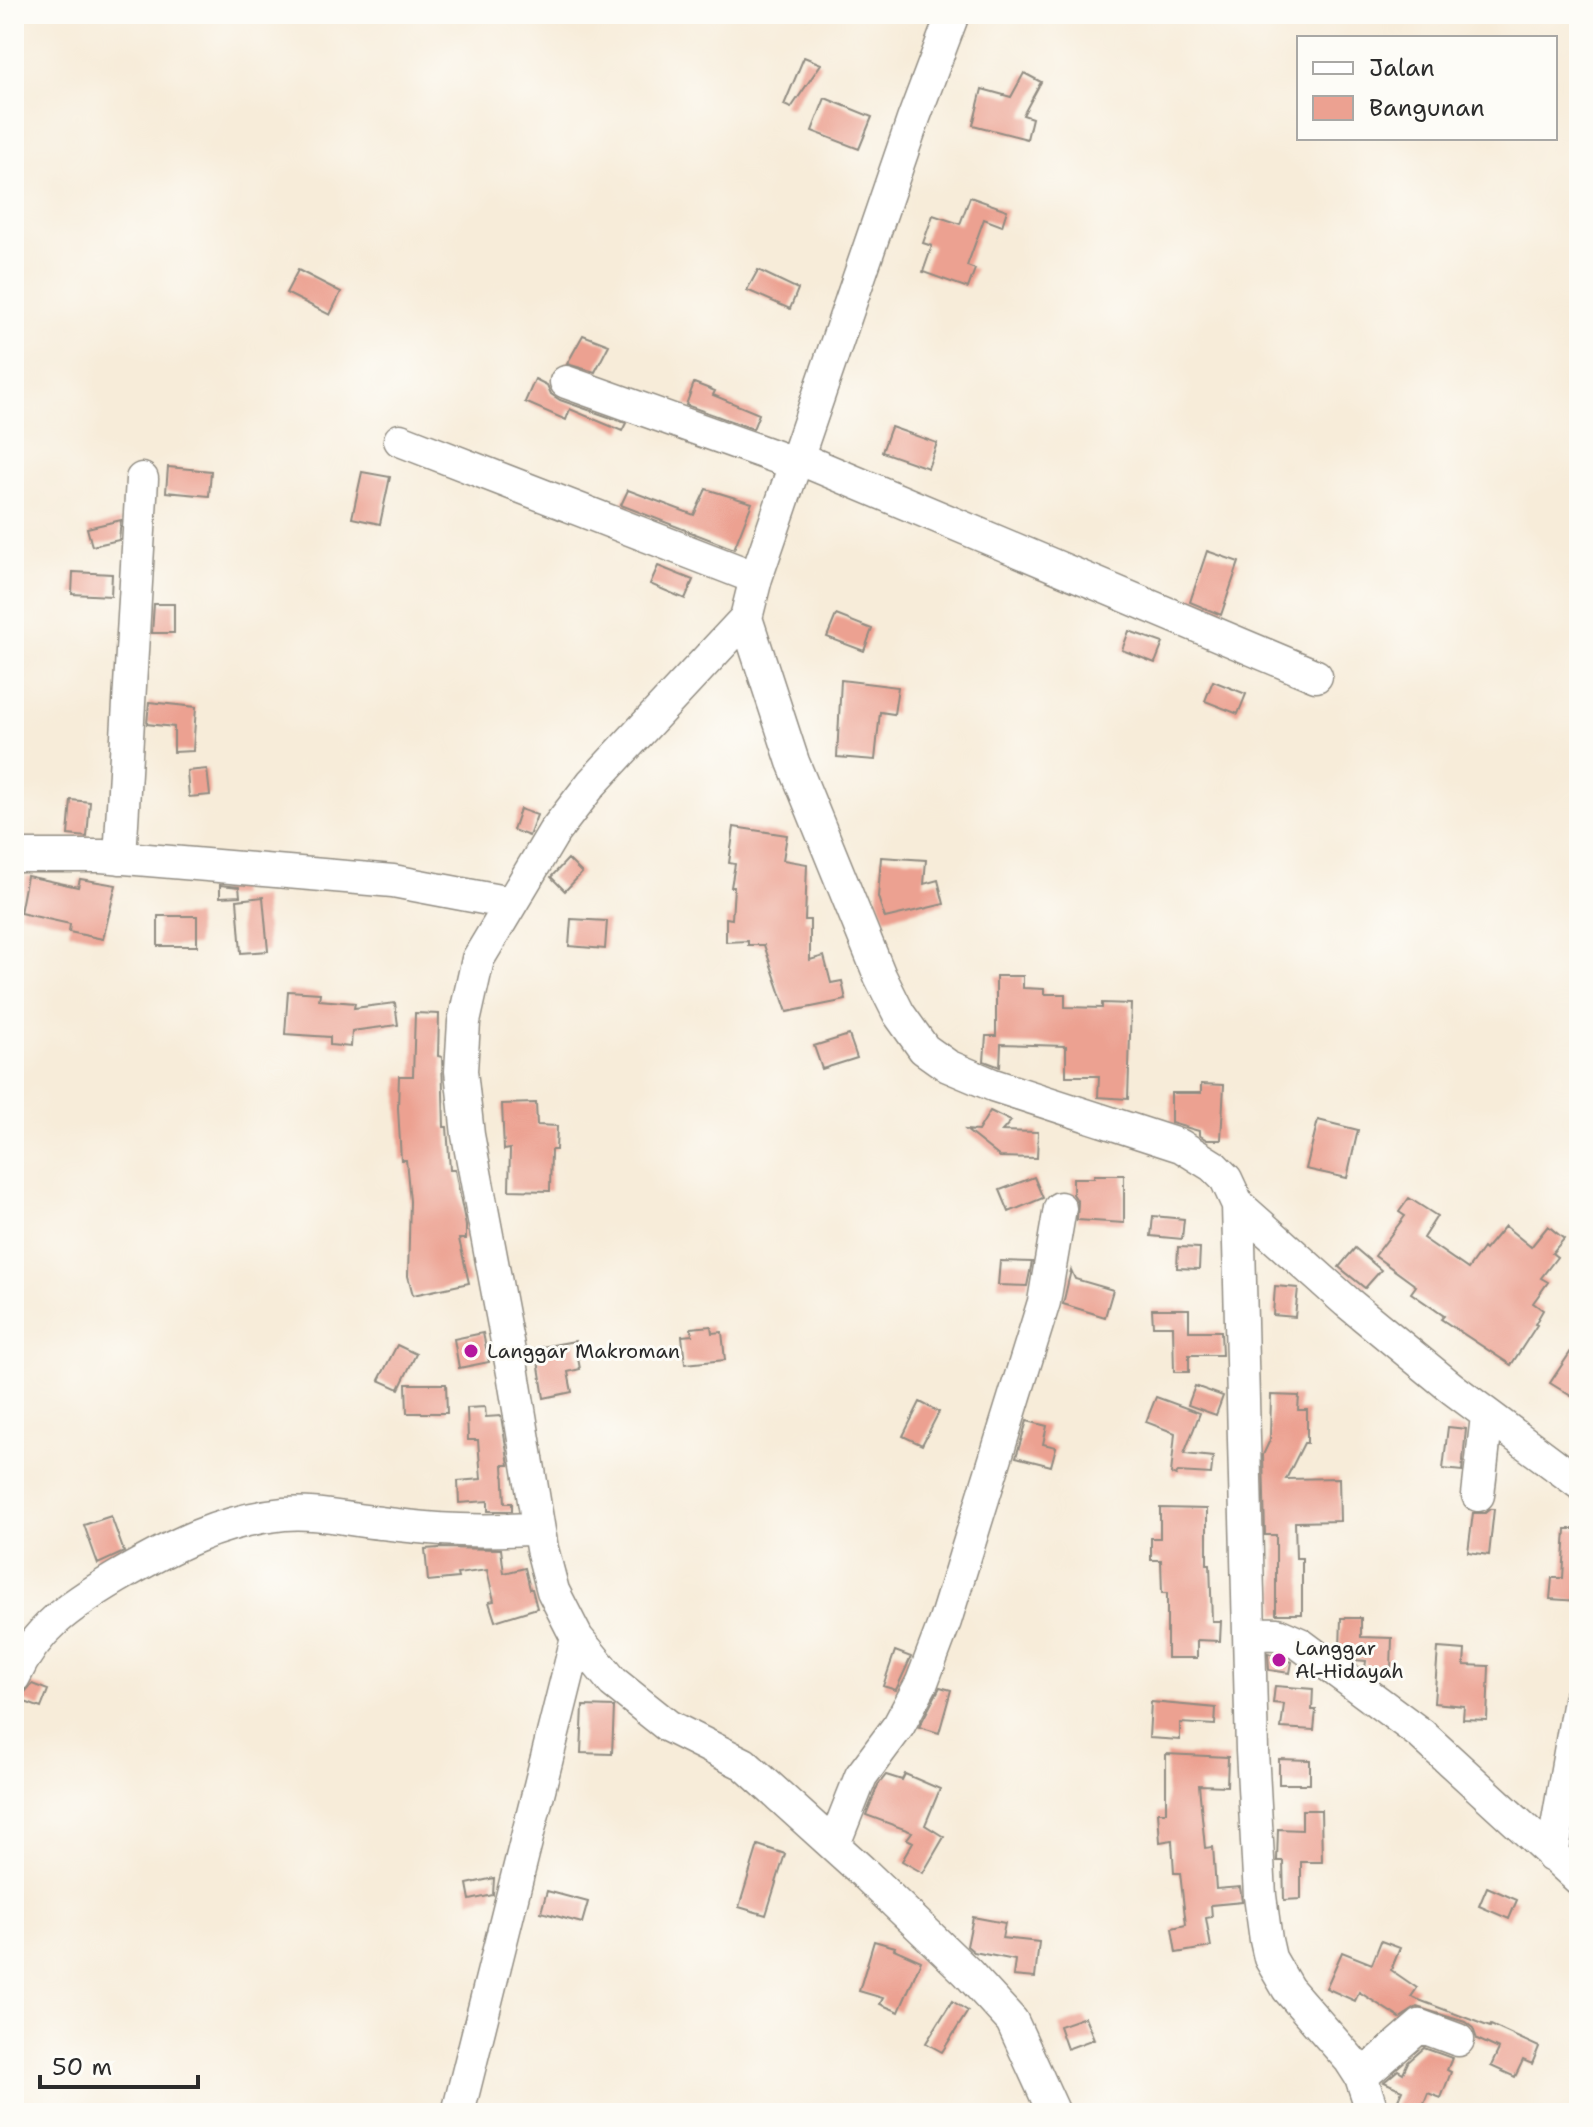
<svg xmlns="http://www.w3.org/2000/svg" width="1593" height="2127" font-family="'Shantell Sans',sans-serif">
<rect width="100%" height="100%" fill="#fdfcf7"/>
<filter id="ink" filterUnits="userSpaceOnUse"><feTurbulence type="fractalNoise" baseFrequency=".0125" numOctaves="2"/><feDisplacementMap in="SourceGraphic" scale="16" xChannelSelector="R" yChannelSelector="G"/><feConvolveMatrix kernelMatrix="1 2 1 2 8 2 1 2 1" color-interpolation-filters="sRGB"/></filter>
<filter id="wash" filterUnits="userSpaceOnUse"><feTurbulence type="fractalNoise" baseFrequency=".006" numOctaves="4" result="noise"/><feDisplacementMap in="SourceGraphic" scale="32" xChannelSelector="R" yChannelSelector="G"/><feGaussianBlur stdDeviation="1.8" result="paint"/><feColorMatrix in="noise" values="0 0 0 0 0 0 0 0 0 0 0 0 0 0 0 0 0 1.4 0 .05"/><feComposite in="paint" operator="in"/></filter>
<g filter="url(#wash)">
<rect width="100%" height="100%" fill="#f7ecd9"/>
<g id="blocks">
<path fill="#eca191" d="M804,57L821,64L791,108L784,105Z
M1024,73L1041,82L1023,115L1032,118L1027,139L973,125L982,89L1011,97Z
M825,98L872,117L859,149L812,131Z
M970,197L1007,210L1002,226L984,219L967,266L975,269L968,288L923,272L932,246L923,243L933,215L960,224Z
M298,270L341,292L330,315L286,293Z
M758,270L798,289L790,309L747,290Z
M583,335L609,345L595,372L567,364Z
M535,379L547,385L551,394L560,400L626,423L622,431L570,409L566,420L525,402Z
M694,383L715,391L713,395L759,414L753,429L686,405Z
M891,427L937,443L928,468L882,452Z
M168,467L211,471L209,496L166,492Z
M362,472L390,477L380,524L352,518Z
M706,489L752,503L734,549L621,505L628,490L694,515Z
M121,520L119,540L92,546L87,528Z
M1207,551L1239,562L1221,615L1190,602Z
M658,566L693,580L685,599L650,584Z
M73,572L112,574L111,596L72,594Z
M154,604H174V633H152Z
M836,615L872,629L864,651L827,637Z
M1129,631L1163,643L1155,663L1122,650Z
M841,680L898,687L894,714L880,712L875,760L837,757Z
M1213,681L1246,694L1238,714L1205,701Z
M149,702L196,707L193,751L174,752V727L147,724Z
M207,769L210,795L189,797L187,771Z
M71,800L90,802L87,837L68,835Z
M520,809L537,815L529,836L513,830Z
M734,827L787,835L783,860L807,864L805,920H810V960L824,956L831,983L842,981L846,1000L787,1012L764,945H748V941L726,942V918L732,919L734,887H731L735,864L729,863Z
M881,857L926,860L924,884L938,880L944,904L885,918L878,897Z
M568,859L582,873L565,891L551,877Z
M27,876L78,887L80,879L116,885L103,939L69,932L70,924L20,913Z
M220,885L239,887L240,896L220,897Z
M263,897L268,951L241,953L237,900Z
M158,916H197V946H158Z
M571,919L607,921L605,949L569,946Z
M996,976H1023V988L1044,989V994H1065V1007L1102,1008V1003L1131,1004L1128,1099L1098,1097L1099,1076H1066V1046L1001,1044L1000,1067L984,1061L986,1036H996Z
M288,991L320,993L319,1000L355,1003L354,1008L395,1003L398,1025L352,1031L351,1047L330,1045V1037L285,1034Z
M415,1013L439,1014L438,1056L442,1057L444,1127H447L450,1170H455L466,1226V1239H459L469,1283L413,1295L408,1276L410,1201L406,1160H401L398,1108L399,1076H413Z
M849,1035L857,1058L822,1069L814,1046Z
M1201,1084L1224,1085L1221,1140H1207L1199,1135V1131L1171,1123V1093H1201Z
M536,1103L537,1125L557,1126L556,1150H551L550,1191L509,1190L510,1149L504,1150L502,1104Z
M990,1111L1011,1121L1002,1131L1038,1132L1037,1158L1000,1157L966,1130L978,1131Z
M1318,1120L1358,1130L1347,1178L1306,1169Z
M1094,1175H1124V1223L1077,1220L1078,1202L1073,1194V1178H1094Z
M1034,1177L1043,1198L1009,1212L1000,1190Z
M1409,1198L1437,1216L1423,1238L1468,1269L1483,1248L1485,1250L1505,1226L1531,1247L1548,1226L1564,1239L1552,1253L1557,1257L1541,1278L1548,1282L1533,1303L1543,1310L1535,1324L1537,1325L1511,1365L1441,1319L1444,1316L1411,1293L1416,1286L1375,1256L1405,1216L1399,1212Z
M1153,1216L1184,1219L1182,1239L1151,1236Z
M1178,1247L1200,1248L1199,1269L1177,1268Z
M1355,1248L1381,1270L1365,1288L1339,1267Z
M1000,1261L1032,1262L1027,1286L998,1285Z
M1071,1270L1075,1279L1113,1290L1105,1317L1063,1304Z
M1275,1286L1298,1288L1295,1317L1273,1315Z
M1152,1309H1189V1331H1221L1222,1355H1189V1372H1174L1173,1326H1153Z
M711,1326L712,1333L722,1332L725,1360L685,1364L682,1336L692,1335L691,1328Z
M483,1333L489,1362L459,1368L454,1339Z
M1579,1339V1401L1550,1383Z
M575,1341L580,1369L568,1372L572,1392L544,1398L536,1348Z
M397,1345L416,1354L399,1389L379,1380Z
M406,1384H446L447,1413H407Z
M1195,1386L1223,1396L1216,1415L1188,1405Z
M1271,1395L1299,1396L1298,1410H1307V1443H1304L1286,1479L1339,1478L1340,1521L1295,1522L1296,1558H1302V1614H1276V1535H1265L1263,1455L1270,1440Z
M1156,1397L1200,1413L1184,1454L1213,1457L1211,1474L1178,1472L1176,1476L1171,1474L1175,1433L1146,1422Z
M920,1402L939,1412L922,1445L903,1436Z
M485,1407L486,1417L501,1416L509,1465H503L505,1503H512V1511H488V1501L459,1503L458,1481L481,1479L478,1440H468L467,1408Z
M1027,1421L1047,1426L1043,1444L1056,1447L1051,1466L1016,1457Z
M1448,1427L1466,1429L1462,1471L1443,1469Z
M1160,1508L1207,1509V1564H1210L1212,1621H1221L1220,1641L1197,1640V1658H1167V1593H1162L1161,1560H1151V1538H1160Z
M1490,1509H1494L1489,1555L1468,1552L1473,1513H1485Z
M111,1516L124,1552L98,1564L84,1525Z
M1566,1529H1579V1601L1550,1599L1552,1578H1563Z
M439,1548L501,1549L504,1573L525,1568L530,1589H532L537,1608L495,1621L489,1602L494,1601L487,1570L457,1574L458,1578L428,1581L425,1549Z
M1341,1618H1361V1637L1392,1638L1391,1670L1365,1669L1366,1661L1354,1660L1340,1650Z
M1438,1648L1465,1650L1464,1665L1489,1666L1487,1720L1463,1719L1464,1706L1434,1703Z
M895,1651L911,1657L896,1690L883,1686Z
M1268,1653L1292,1662L1290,1673L1269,1670Z
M32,1684L48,1690L41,1708L14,1698L25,1692Z
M1275,1686L1313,1689L1312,1710H1316L1314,1730L1281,1728L1284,1704L1273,1703Z
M940,1687L951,1690L939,1733L919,1727Z
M1151,1702L1216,1708L1215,1725L1180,1723V1740L1149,1738Z
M583,1706L614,1707L612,1754L581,1753Z
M1166,1754L1228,1757L1227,1786L1199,1785L1205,1848L1213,1847L1216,1889L1240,1887L1242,1902L1211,1905L1212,1917L1206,1918L1211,1947L1176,1953L1172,1928L1186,1925L1180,1873H1174L1172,1840L1160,1842L1158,1812H1166Z
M1279,1759L1310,1760V1784H1279Z
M905,1774L940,1789L925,1825L944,1837L923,1873L902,1861L913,1842L907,1839L912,1832L866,1815L878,1785L886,1775L902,1780Z
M1302,1810H1321L1322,1862H1301V1899L1284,1900L1283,1861H1277L1278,1829L1302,1830Z
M758,1845L785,1854L766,1915L739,1907Z
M494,1878L493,1895L470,1900L467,1884Z
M1487,1887L1517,1900L1509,1919L1479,1906Z
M547,1891L588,1902L582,1923L541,1912Z
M973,1917L1005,1923L1002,1938L1039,1942L1035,1978L1013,1976L1015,1960L974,1952L967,1946Z
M874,1941L895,1947L894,1949L921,1961L899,2012L880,2004L883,1998L859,1991Z
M1381,1941L1400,1948L1391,1970L1417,1988L1411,1997L1490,2027L1491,2025L1539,2047L1532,2064L1523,2060L1515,2077L1491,2066L1499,2049L1477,2039L1473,2028L1465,2022L1417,2007L1400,2018L1359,1992L1355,2001L1326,1988L1342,1952L1372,1964Z
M952,2001L968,2011L942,2052L926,2043Z
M1085,2017L1094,2039L1067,2049L1059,2026Z
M1424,2048L1452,2058L1447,2070L1451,2072L1441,2098L1428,2093L1420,2113H1411L1395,2106L1402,2090L1384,2082L1398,2070L1403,2073L1408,2062Z"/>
</g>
</g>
<g filter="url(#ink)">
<use href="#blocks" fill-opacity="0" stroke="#918c82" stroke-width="2"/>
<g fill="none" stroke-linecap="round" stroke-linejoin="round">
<defs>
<path id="minor" d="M953,14L913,120L756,578L746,618L793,762L880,976L899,1014L924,1049L948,1066L993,1085L1181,1146L1213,1166L1226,1179L1238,1205L1252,1751L1260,1896L1266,1940L1270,1958L1288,1989L1350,2060L1361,2077L1373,2113
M566,382L796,464
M400,440L756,578
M798,458L1316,676
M746,618L592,783L554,832L478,959L464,1022L461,1071L468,1135L513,1373L542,1549L553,1591L577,1638L613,1682L668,1726L744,1764L861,1870L967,1972L1012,2021L1054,2113
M14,856H101L393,881L510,903
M120,858L142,479
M1238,1205L1347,1302L1453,1389L1579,1483
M1478,1495L1487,1416
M1250,1633L1277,1634L1300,1644L1421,1734L1579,1879
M14,1677C36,1628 71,1605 116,1578C171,1546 220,1520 284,1514C315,1511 350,1520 381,1523C436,1530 482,1533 538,1528
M834,1844L861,1776L899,1725L922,1682L945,1621L1044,1302L1060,1208
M1552,1856L1579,1700
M1361,2077L1420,2026L1458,2040
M458,2113L577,1638"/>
</defs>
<use href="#minor" stroke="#918c82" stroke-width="35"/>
<use href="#minor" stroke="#fff" stroke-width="32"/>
</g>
</g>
<g fill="#b5179e" stroke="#fdfcf7" stroke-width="3">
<circle cx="471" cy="1351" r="8"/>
<circle cx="1279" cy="1660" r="8"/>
</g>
<g text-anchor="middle" stroke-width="6" stroke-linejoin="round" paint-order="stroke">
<g font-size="20" fill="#2b2b2b" stroke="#fdfcf7" text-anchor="start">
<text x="487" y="1358">Langgar Makroman</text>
<text x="1295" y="1655">Langgar<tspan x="1295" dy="23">Al-Hidayah</tspan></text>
</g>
</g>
<rect width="1593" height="2127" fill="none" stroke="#fdfcf7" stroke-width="48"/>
<rect x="1297" y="36" width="260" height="104" fill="#fdfcf7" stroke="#a9a8a5" stroke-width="2"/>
<rect x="1313" y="62" width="40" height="12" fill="#ffffff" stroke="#a9a8a5" stroke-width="2"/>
<text x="1369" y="76" font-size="24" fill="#2b2b2b">Jalan</text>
<rect x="1313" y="96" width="40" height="24" fill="#eca191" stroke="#a9a8a5" stroke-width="2"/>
<text x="1369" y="116" font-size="24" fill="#2b2b2b">Bangunan</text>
<path d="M40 2075v12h158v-12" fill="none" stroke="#2b2b2b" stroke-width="4"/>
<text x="52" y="2075" font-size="24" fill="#2b2b2b" stroke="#fdfcf7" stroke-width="6" paint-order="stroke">50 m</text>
</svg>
